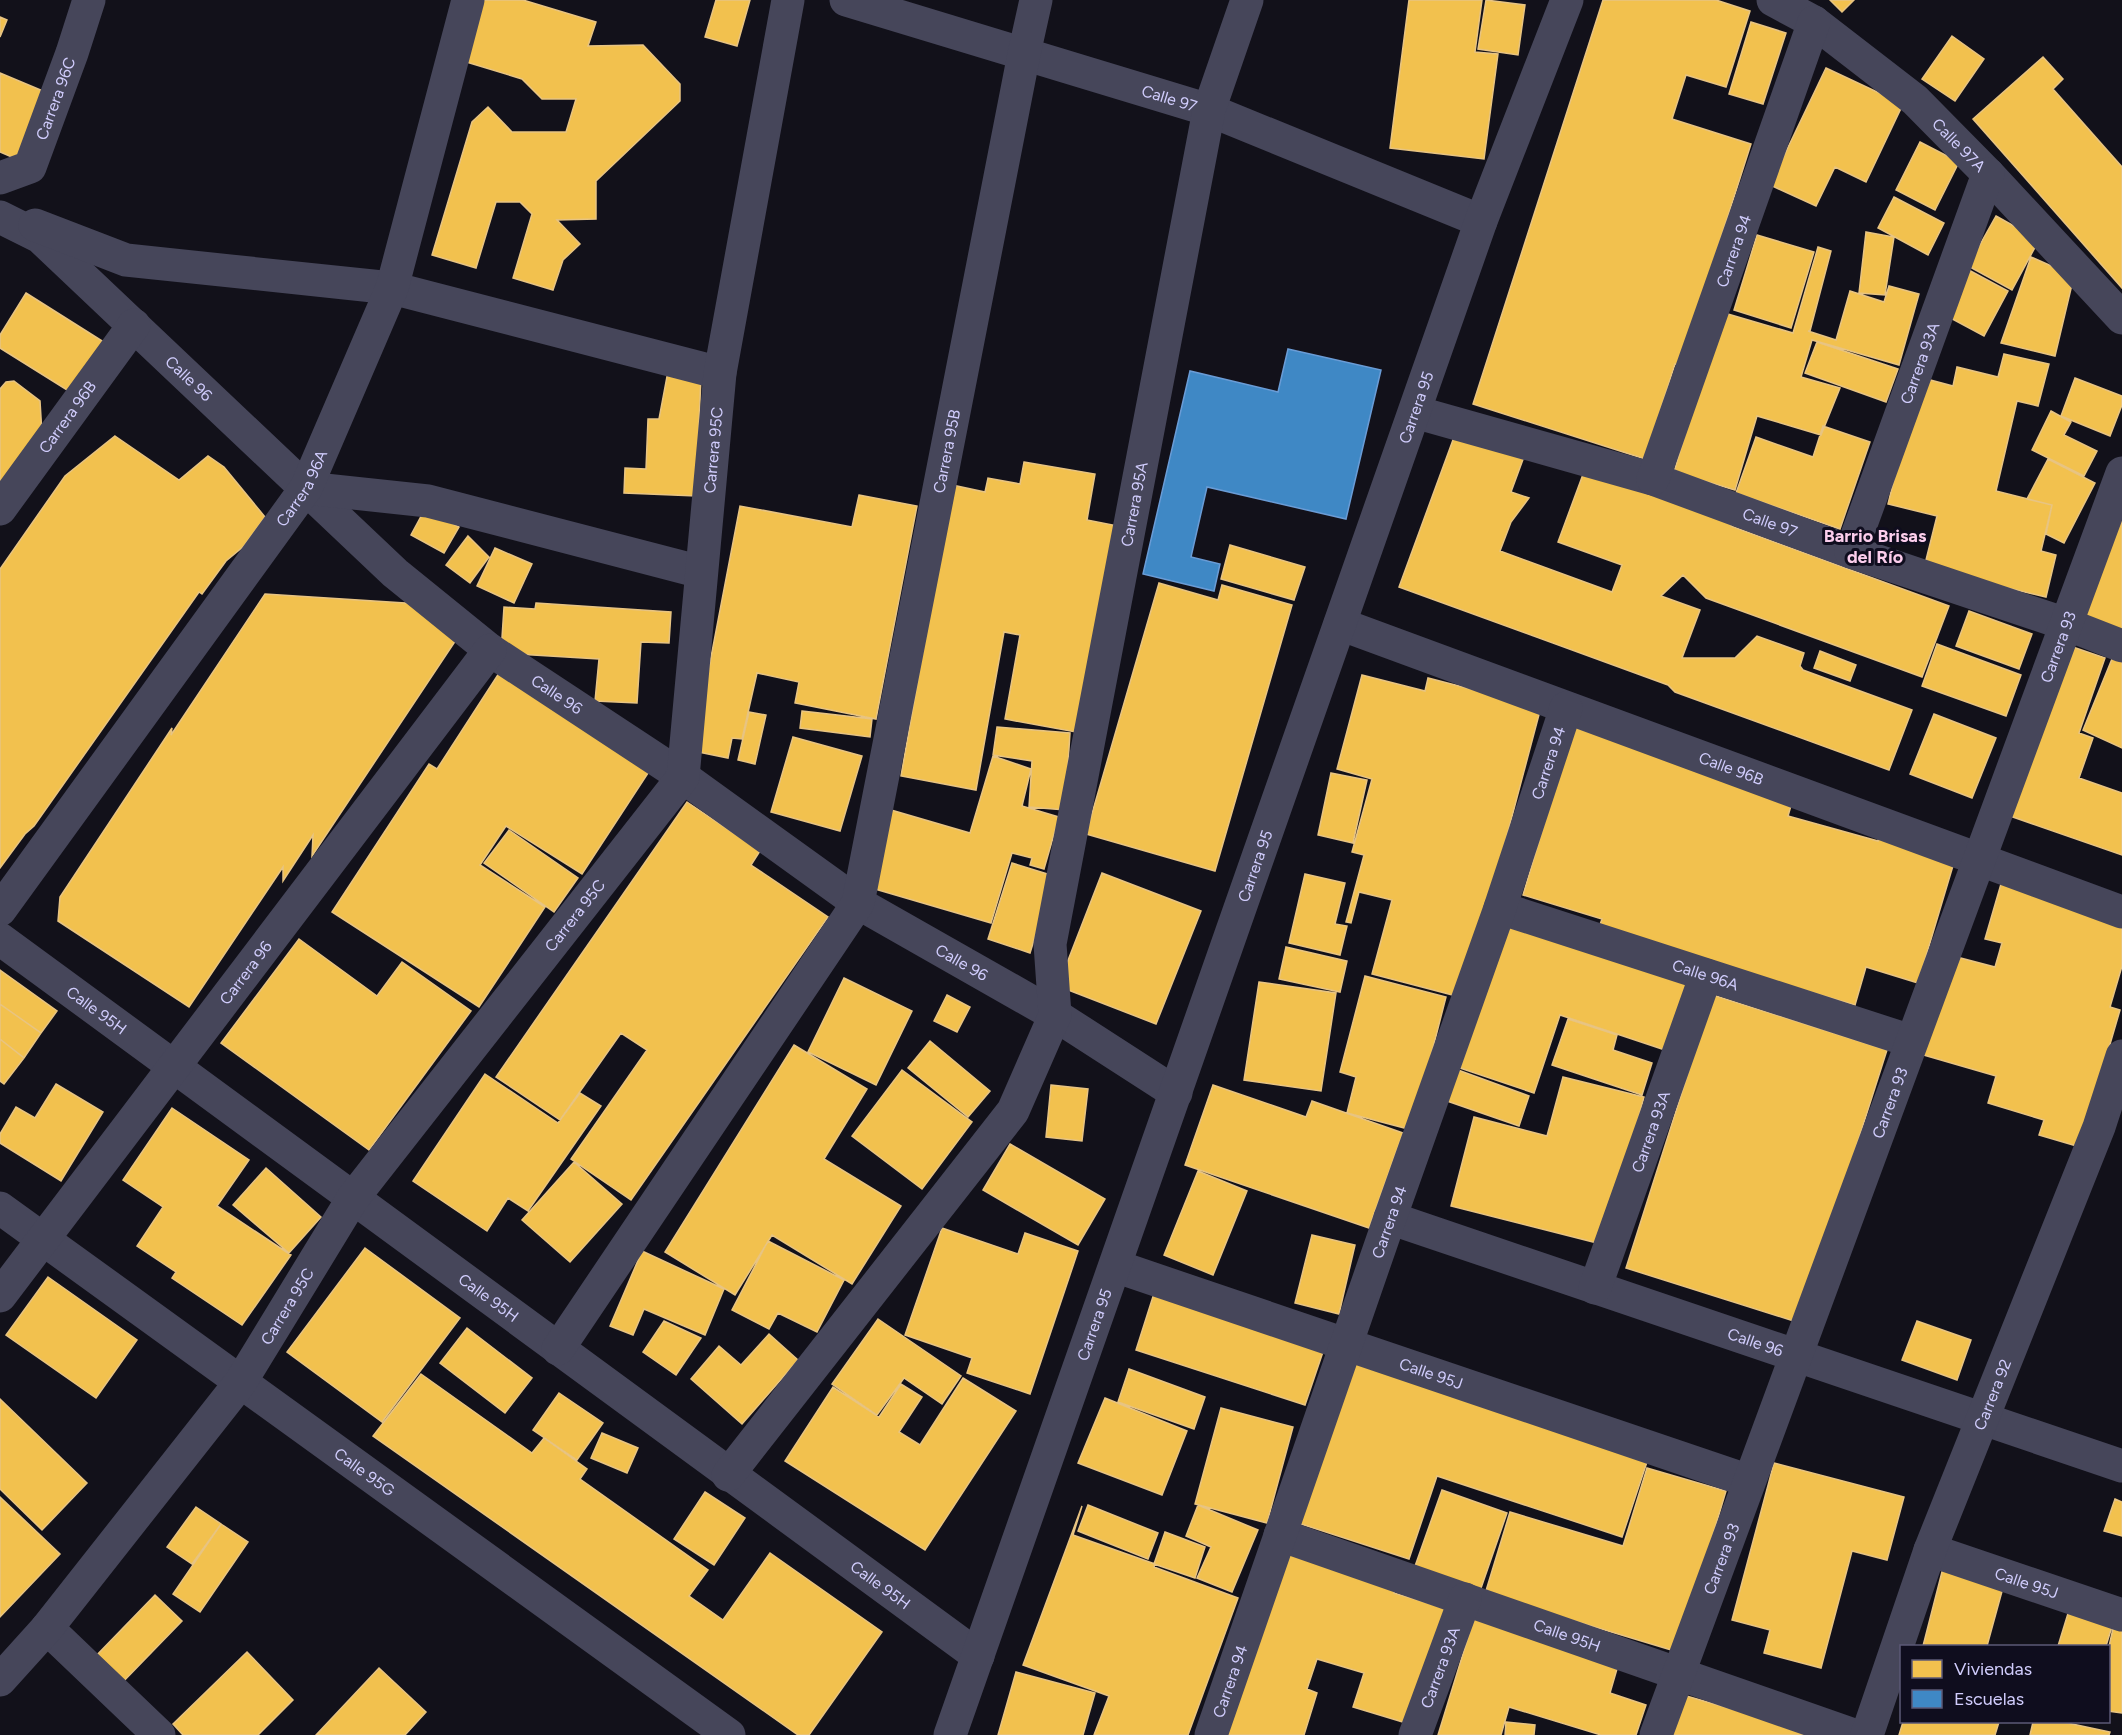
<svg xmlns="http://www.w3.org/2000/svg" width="2122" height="1735" font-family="Figtree,sans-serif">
<rect width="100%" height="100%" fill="#12111a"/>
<path fill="#f2c14e" stroke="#e8c482" stroke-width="1.5" d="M483,0H523L596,22L588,46L643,45L680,84V101L596,181V219L557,220L580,244L563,260L553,290L513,278L532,214L520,202H496L476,268L432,255L472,122L488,107L512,132H566L576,99H542L522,79L463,61Z
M716,0H750L737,46L705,37Z
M1409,0H1482L1475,52L1498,54L1484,159L1390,148Z
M1486,0L1525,5L1518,55L1478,49Z
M1603,0H1716L1750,11L1726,87L1686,75L1672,119L1751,144L1680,366L1675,364L1645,459L1473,404Z
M1830,0H1854L1842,12Z
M0,17L7,20L0,37Z
M1751,22L1786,33L1763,104L1729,94Z
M1952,36L1984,59L1955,101L1922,79Z
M2043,57L2063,79L2053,89L2122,167V288L1973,119Z
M1826,68L1903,104L1866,182L1835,167L1816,206L1770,185Z
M0,73L50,94L21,161L0,152Z
M1920,142L1959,162L1935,210L1896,190Z
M1894,197L1944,223L1928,255L1878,228Z
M1996,216L2039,240L2012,290L1968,266Z
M1866,232L1894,237L1885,295L1859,293Z
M1757,235L1814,252L1791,328L1734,310Z
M1818,247L1831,251L1810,331H1808L1836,340L1850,291L1884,302L1889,286L1919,294L1899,365L1812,340L1801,377L1840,388L1821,435L1757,416L1735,490L1674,472L1721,312L1793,333Z
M2031,257L2074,276L2055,356L2001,343Z
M1965,268L2008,291L1984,336L1941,313Z
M26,293L107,344L75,395L0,348V335Z
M1817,342L1898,369L1886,402L1805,373Z
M2004,354L2049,364L2038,406L2017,401L1996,491L2052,505L2041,551L2056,555L2046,597L1924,568L1937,516L1888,504L1919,377L1953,386L1957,367L1998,377Z
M669,366L701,376L696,496L624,493L625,468L646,469L648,419H659Z
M2075,378L2122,396V405L2110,436L2061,416Z
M14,381L40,401L42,434L0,488V389L6,382Z
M2051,411L2071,422L2064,435L2097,451L2084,476L2032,450Z
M1823,426L1870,442L1840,529L1736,493L1756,437L1813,457Z
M1457,429L1525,454L1511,492L1529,498L1511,522L1500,551L1612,592L1622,565L1558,542L1585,469L1732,522L1731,526L1949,606L1922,677L1706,598L1683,575L1661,596L1700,610L1682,658H1735L1757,636L1804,653L1800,666L1803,670L1912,710L1889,770L1675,692L1668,685L1399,587Z
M115,436L179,480L208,456L224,467L265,517L244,546L226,561L202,594L199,592L34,826L25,834L0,868V569L65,476Z
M2048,459L2095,483L2064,543L2046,534L2052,505L2027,499Z
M1024,462L1095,474L1087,520L1118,526L1081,733L1005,719L1020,635L1004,632L976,790L901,776L952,485L985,492L988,478L1020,484Z
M859,495L917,506L876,719L795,703L799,682L757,673L742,739L732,738L728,758L693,751L740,506L852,527Z
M2122,495V630L2077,617Z
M425,509L459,527L444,553L411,535Z
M468,536L489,557L470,583L446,565Z
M1230,545L1305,567L1294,600L1221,579Z
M495,548L532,564L514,603L477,586Z
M1159,583L1218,600L1222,585L1292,605L1215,871L1086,834Z
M265,594L421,604L462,631L312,856L313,835L283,881V867L189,1007L58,921L60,897L172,728L171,735Z
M536,603L671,612L669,643L641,642L637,703L595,701L599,659L501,653L504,607L535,609Z
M1969,611L2032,634L2019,669L1956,646Z
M1937,644L2021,675L2006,716L1922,686Z
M2067,645L2105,658L2079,733L2093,738L2079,778L2122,793V855L2007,815Z
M1820,651L1856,665L1850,681L1814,668Z
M2114,654L2122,657V748L2083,730Z
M501,670L652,767L582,874L506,826L480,865L545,907L479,1007L332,912L429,764L437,769Z
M1362,675L1425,691L1428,678L1541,707L1464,998L1372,974L1392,900L1359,892L1351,923L1346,922L1364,855L1352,852L1372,779L1337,769Z
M802,711L872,719L870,737L800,728Z
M749,712L766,715L755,764L738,760Z
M1934,714L1996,738L1972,798L1910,774Z
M997,727L1070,733L1065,810L1029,807L1032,761L993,755Z
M1573,727L1795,792L1788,816L1878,841L1879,837L1955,859L1918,983L1866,967L1855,1005L1598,930L1602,919L1523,895Z
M793,737L862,756L840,831L771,812Z
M993,756L1031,769L1022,806L1059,817L1044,869L1030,865L1032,858L1012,853L991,923L868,887L891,810L970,833Z
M1331,773L1367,780L1353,843L1318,835Z
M687,802L760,851L751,865L828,917L631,1200L571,1159L647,1050L621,1033L560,1120L496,1077Z
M509,830L578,878L554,912L484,863Z
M1012,863L1054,876L1030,953L988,939Z
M1102,873L1201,911L1156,1024L1058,986Z
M1305,874L1345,883L1335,924L1347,926L1340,955L1289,943Z
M2001,884L2122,918V966L2110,1007L2120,1010L2080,1147L2039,1135L2044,1120L1988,1103L1996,1076L1920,1054L1949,955L1995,967L2002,943L1985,939Z
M1510,920L1688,980L1665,1050L1560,1015L1534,1093L1460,1068Z
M299,939L377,996L402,962L471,1011L369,1150L221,1043Z
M1286,947L1347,961L1340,992L1279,979Z
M0,970L57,1011L41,1033L0,1004Z
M1365,976L1446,997L1412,1130L1347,1113L1356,1077L1340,1072Z
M844,978L912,1011L876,1085L808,1052Z
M1259,982L1336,993L1321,1091L1244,1080Z
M947,995L970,1007L957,1032L934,1021Z
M1713,995L1887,1050L1800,1323L1626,1268Z
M0,1004L41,1033L24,1058L0,1039Z
M1568,1019L1617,1035L1613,1050L1652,1063L1642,1095L1552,1065Z
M0,1039L24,1058L4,1084L0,1081Z
M930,1041L990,1091L968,1117L908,1068Z
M794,1045L867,1089L824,1159L901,1206L852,1284L772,1235L735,1295L665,1252Z
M902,1070L972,1122L922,1189L852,1136Z
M1458,1070L1529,1096L1519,1126L1447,1101Z
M485,1074L558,1123L580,1093L601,1106L528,1211L508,1198L487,1231L413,1181Z
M1563,1077L1644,1097L1605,1245L1451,1206L1474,1117L1547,1136Z
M56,1084L103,1112L61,1181L0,1143V1134L16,1107L35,1118Z
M1051,1085L1088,1089L1082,1141L1046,1137Z
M1213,1085L1306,1117L1312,1101L1403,1133L1369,1228L1185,1165Z
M172,1108L249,1160L217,1206L291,1255L242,1325L172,1278L176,1272L137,1246L163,1207L123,1180Z
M1010,1144L1105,1199L1078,1245L983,1190Z
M574,1162L622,1204L570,1262L522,1220Z
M266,1168L321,1217L289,1253L233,1205Z
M1198,1171L1247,1191L1213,1275L1164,1255Z
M942,1228L1018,1254L1025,1233L1078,1251L1030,1394L967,1373L972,1358L905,1335Z
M1312,1235L1355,1245L1339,1314L1295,1303Z
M768,1241L844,1280L817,1332L778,1313L769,1329L732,1310Z
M365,1248L460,1318L382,1422L287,1352Z
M642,1251L724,1289L705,1335L644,1309L633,1335L610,1326Z
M48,1277L137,1340L96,1398L6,1335Z
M1157,1284L1327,1340L1305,1405L1136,1350Z
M878,1319L961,1376L942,1404L904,1378L877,1415L832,1384Z
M664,1321L701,1338L676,1375L643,1352Z
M1917,1321L1971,1340L1957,1380L1902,1360Z
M467,1328L532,1378L505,1413L440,1363Z
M769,1334L798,1360L742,1424L691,1379L719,1346L741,1365Z
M1353,1358L1649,1456L1622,1537L1437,1476L1409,1559L1298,1523Z
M1129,1369L1205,1397L1194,1429L1118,1402Z
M421,1374L532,1453L544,1438L587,1469L580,1479L708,1570L689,1596L723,1620L770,1553L882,1632L809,1735H798L373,1436Z
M963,1378L1016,1411L925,1550L785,1461L833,1387L879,1417L901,1384L922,1397L899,1432L920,1445Z
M559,1393L603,1423L577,1460L533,1430Z
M1105,1398L1187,1431L1162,1495L1078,1463Z
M0,1399L87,1483L42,1530L0,1489Z
M1221,1408L1293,1427L1267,1523L1195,1504Z
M602,1433L638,1448L627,1473L591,1458Z
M1774,1463L1904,1497L1887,1560L1852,1551L1821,1668L1764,1653L1770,1630L1732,1620Z
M1647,1468L1726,1491L1678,1652L1485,1594L1510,1512L1623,1546Z
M1442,1490L1507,1513L1480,1591L1414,1569Z
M705,1492L745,1518L714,1565L674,1539Z
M0,1497L60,1554L0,1617Z
M2115,1499L2122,1502V1536L2104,1531Z
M1088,1505L1158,1533L1148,1559L1078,1531Z
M1198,1505L1258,1530L1232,1592L1197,1578L1211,1547L1186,1536Z
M1082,1506L1073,1535L1155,1564L1154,1567L1238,1598L1188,1735H1094L1109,1696L1023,1665Z
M196,1507L221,1524L192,1564L167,1547Z
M221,1524L248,1542L200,1612L173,1594Z
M1165,1532L1205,1547L1195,1578L1154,1564Z
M1284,1551L1397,1585L1394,1593L1451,1610L1416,1726L1353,1707L1364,1673L1317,1659L1307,1689L1317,1693L1304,1735H1222Z
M1943,1568L2004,1584L1987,1646H1923Z
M155,1595L182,1621L119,1686L92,1660Z
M2070,1607L2114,1620L2106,1646H2058Z
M1474,1618L1619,1662L1610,1693L1646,1705L1636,1735H1601L1509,1707L1501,1735H1438Z
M2114,1624L2122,1626V1713L2108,1711V1651Z
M247,1652L293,1700L258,1735H183L173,1724Z
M379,1668L426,1712L405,1735H316Z
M1016,1672L1095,1693L1083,1735H998Z
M1683,1695L1823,1735H1671Z
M1506,1722L1535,1725L1534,1735H1505Z
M1903,1722H1999L1995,1735H1899Z
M2033,1722H2063L2110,1732L2109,1735H2030Z"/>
<path fill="#3f88c5" stroke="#6a9cd6" stroke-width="1.5" d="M1288,349L1381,370L1346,519L1207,487L1191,557L1220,564L1214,591L1143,574L1190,371L1278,392Z"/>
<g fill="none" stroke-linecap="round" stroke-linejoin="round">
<g stroke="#46465a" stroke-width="33">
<path id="s1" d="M846,0L1209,110L1481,221"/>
<path id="s2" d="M1773,0L1814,22L1915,100L1988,174L2122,318"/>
<path id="s3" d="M0,178L30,167L72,53L89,0"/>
<path id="s4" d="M0,217L40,237L395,573L490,650L683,777L858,903L1055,1015L1176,1093"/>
<path d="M35,225L126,260L392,288L720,373"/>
<path id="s5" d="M1415,412L1653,479L1851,552L2066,624L2122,646"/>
<path id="s6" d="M1653,479L1814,22"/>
<path d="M306,488L428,501L701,572"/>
<path id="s7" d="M0,509L134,325"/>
<path id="s8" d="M1851,552L1988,174"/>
<path id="s9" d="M1340,624L2122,912"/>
<path id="s10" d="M1500,908L1911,1041"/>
<path id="s11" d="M0,910L306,488L392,288L468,0"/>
<path id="s12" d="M0,939L978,1656"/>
<path id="s13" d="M0,1208L729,1735"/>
<path id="s14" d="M1390,1218L2122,1466"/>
<path id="s15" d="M1115,1266L1749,1481"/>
<path id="s16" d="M1595,1288L1706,975"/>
<path id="s17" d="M0,1296L490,650"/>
<path id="s18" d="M558,1349L858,903L1024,54L1036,0"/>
<path id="s19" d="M728,1475L1013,1111L1055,1015L1050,944L1209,110L1247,0"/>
<path id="s20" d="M1280,1535L1854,1735"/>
<path id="s21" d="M1930,1550L2122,1615"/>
<path d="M47,1628L159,1735"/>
<path id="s22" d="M0,1680L47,1628L240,1383L353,1198L683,777L720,373L788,0"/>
<path id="s23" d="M950,1735L1481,221L1567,0"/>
<path id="s24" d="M1211,1735L1390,1218L1500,908L1566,708"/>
<path id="s25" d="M1415,1735L1465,1599"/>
<path id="s26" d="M1656,1735L2122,473"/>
<path id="s27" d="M1867,1735L1930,1550L2099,1127L2122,1056"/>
</g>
</g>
<g text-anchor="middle" stroke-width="6" stroke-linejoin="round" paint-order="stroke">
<g font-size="16" fill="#d0ccfc" stroke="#0f0d1e">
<text dy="6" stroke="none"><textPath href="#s1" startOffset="338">Calle 97</textPath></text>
<text dy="6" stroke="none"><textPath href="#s3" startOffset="105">Carrera 96C</textPath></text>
<text dy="6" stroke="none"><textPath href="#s2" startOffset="237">Calle 97A</textPath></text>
<text dy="6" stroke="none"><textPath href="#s6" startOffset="242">Carrera 94</textPath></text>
<text dy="6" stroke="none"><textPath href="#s8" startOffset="201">Carrera 93A</textPath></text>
<text dy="6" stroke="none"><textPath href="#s4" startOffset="250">Calle 96</textPath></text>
<text dy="6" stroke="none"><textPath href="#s23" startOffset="1407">Carrera 95</textPath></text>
<text dy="6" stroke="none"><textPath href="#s7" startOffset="114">Carrera 96B</textPath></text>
<text dy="6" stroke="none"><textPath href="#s22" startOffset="1462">Carrera 95C</textPath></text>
<text dy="6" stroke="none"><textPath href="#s18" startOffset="998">Carrera 95B</textPath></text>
<text dy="6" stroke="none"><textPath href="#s11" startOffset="519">Carrera 96A</textPath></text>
<text dy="6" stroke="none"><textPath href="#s19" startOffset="1086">Carrera 95A</textPath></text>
<text dy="6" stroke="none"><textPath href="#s5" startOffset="372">Calle 97</textPath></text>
<text dy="6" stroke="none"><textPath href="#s26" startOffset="1160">Carrera 93</textPath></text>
<text dy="6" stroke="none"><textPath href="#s4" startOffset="736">Calle 96</textPath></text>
<text dy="6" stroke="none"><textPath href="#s24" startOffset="1029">Carrera 94</textPath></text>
<text dy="6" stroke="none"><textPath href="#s9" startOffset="417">Calle 96B</textPath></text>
<text dy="6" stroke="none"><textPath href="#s23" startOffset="921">Carrera 95</textPath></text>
<text dy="6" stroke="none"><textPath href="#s22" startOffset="958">Carrera 95C</textPath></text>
<text dy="6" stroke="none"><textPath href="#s4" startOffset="1222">Calle 96</textPath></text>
<text dy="6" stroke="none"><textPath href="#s17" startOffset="406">Carrera 96</textPath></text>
<text dy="6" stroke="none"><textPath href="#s10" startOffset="216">Calle 96A</textPath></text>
<text dy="6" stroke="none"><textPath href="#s12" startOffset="120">Calle 95H</textPath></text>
<text dy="6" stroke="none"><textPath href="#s26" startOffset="674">Carrera 93</textPath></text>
<text dy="6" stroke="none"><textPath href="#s16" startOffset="166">Carrera 93A</textPath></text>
<text dy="6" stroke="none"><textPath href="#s24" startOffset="543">Carrera 94</textPath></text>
<text dy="6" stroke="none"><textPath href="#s12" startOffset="606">Calle 95H</textPath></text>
<text dy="6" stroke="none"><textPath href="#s22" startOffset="472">Carrera 95C</textPath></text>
<text dy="6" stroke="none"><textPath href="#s23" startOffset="435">Carrera 95</textPath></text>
<text dy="6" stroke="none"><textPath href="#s14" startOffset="386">Calle 96</textPath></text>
<text dy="6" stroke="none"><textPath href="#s15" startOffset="334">Calle 95J</textPath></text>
<text dy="6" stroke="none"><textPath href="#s27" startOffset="363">Carrera 92</textPath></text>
<text dy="6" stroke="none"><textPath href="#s13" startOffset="450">Calle 95G</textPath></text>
<text dy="6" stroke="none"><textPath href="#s26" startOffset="188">Carrera 93</textPath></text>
<text dy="6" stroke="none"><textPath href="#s21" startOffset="102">Calle 95J</textPath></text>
<text dy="6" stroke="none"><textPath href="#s12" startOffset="1092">Calle 95H</textPath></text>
<text dy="6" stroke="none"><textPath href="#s20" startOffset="304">Calle 95H</textPath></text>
<text dy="6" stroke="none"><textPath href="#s25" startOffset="72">Carrera 93A</textPath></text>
<text dy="6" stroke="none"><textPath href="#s24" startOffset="57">Carrera 94</textPath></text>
</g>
<g font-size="18" font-weight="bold" fill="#fcceed" stroke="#0f0d1e">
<text x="1875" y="542">Barrio Brisas<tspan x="1875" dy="21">del Río</tspan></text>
</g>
</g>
<rect x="1900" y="1645" width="210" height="78" fill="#0f0d1e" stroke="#5c5977" stroke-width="1.5"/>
<rect x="1912" y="1660" width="30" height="18" fill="#f2c14e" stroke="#5c5977" stroke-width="1.5"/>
<text x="1954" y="1675" font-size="18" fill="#d0ccfc">Viviendas</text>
<rect x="1912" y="1690" width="30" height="18" fill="#3f88c5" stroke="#5c5977" stroke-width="1.5"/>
<text x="1954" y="1705" font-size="18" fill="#d0ccfc">Escuelas</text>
</svg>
